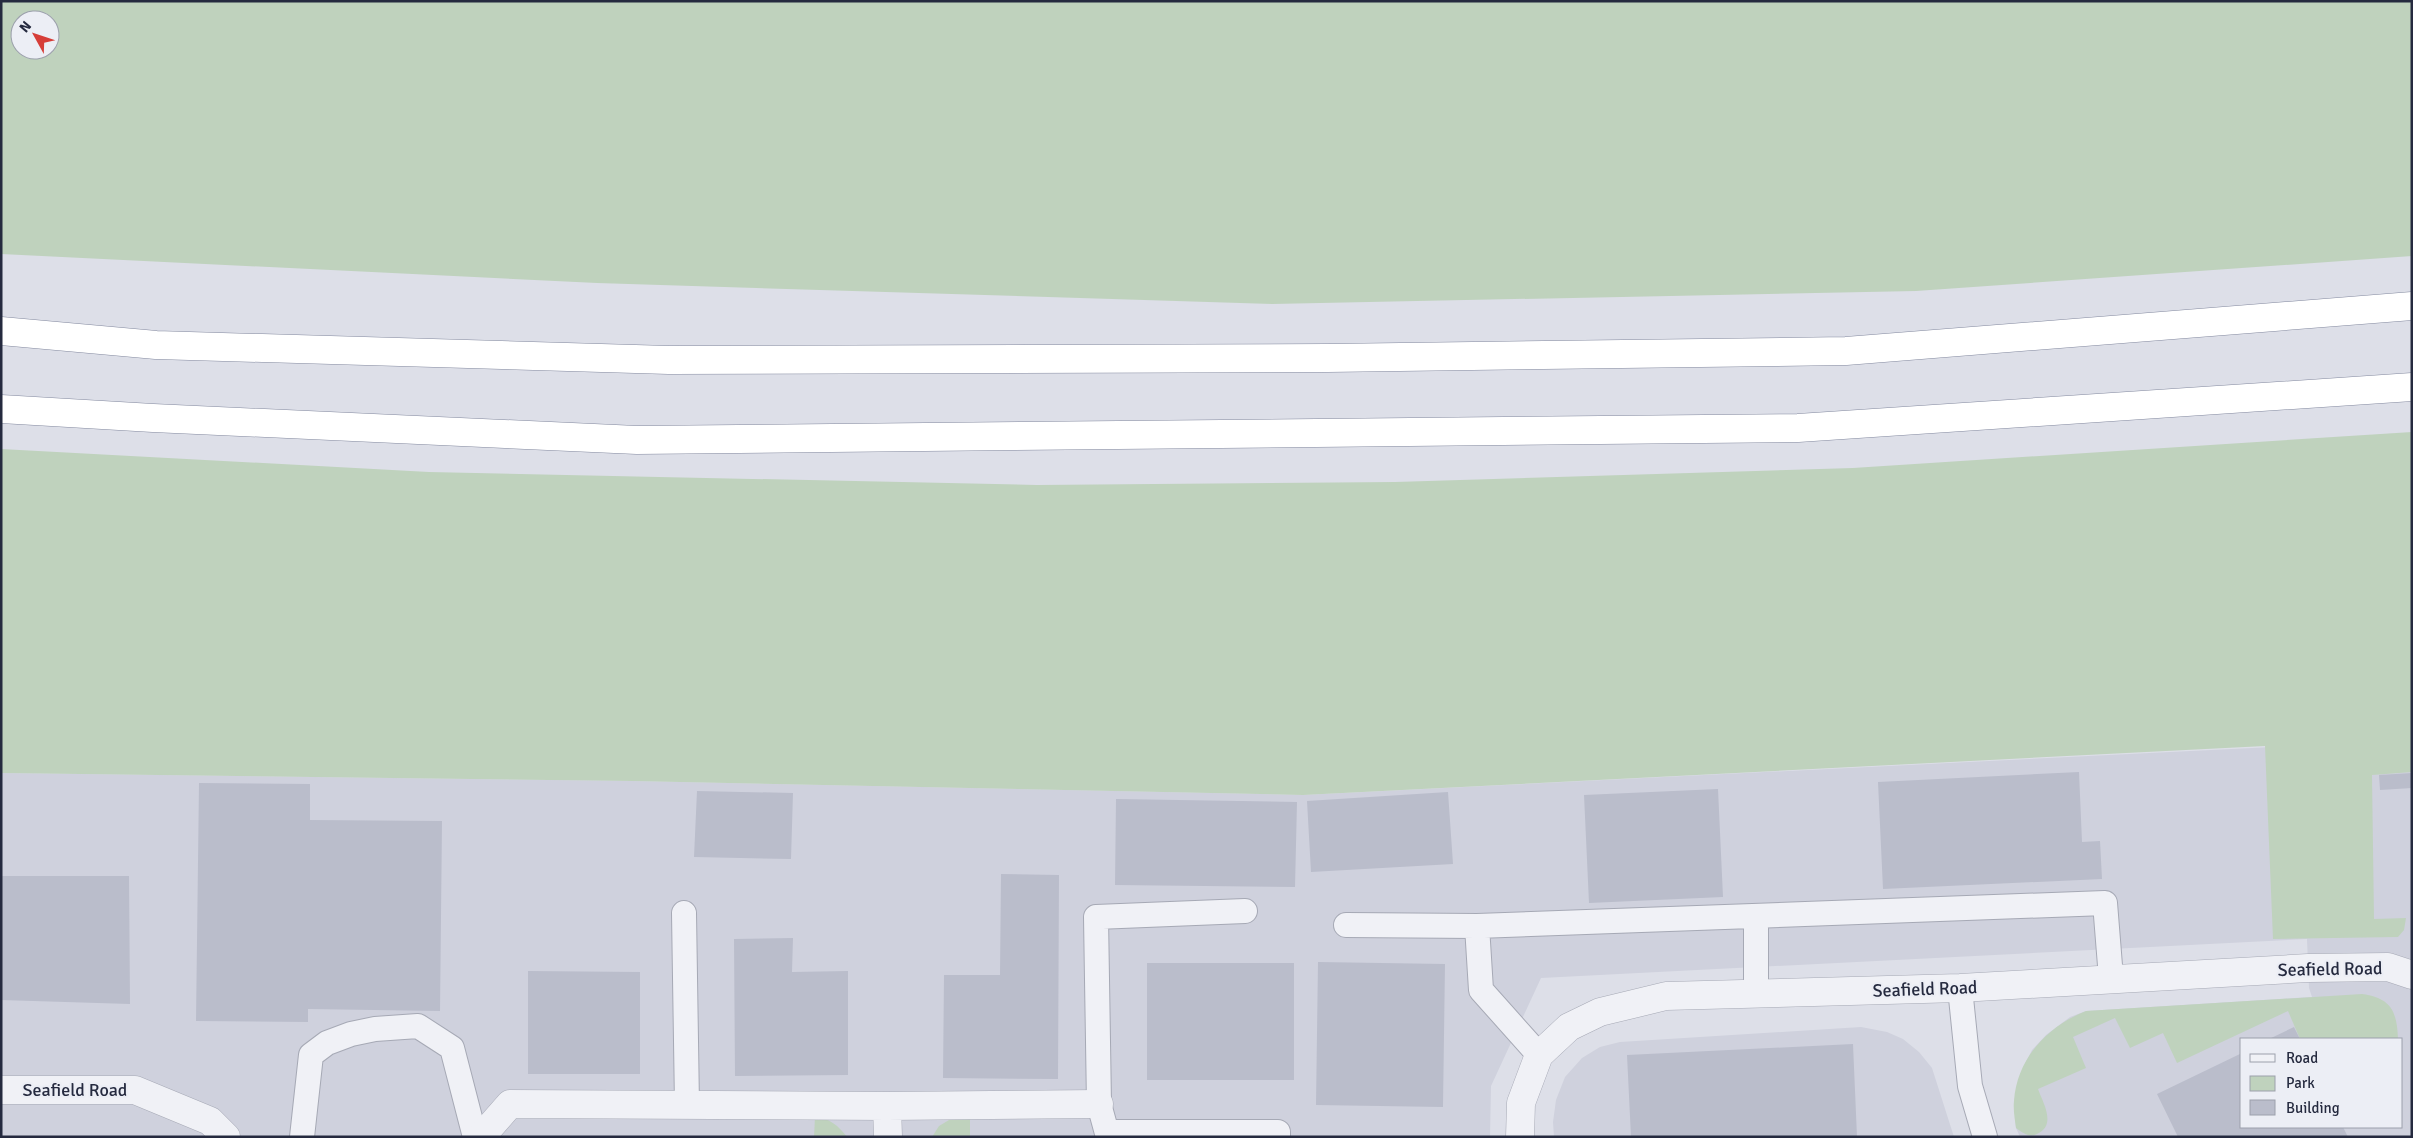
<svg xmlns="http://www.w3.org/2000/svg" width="2413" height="1138" font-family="Signika,sans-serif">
<rect width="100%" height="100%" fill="#dddfe8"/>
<path fill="#cfd1dd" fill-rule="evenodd" d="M2412,740V1137H2020L2016,1128L2014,1101L2022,1070L2032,1050L2046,1035L2070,1017L2086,1011L2312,997L2309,988L2307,939L1541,978L1491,1086L1490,1137H1V773L632,781L1303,795ZM2242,1039H2402V1127H2242Z
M1861,1027L1887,1032L1903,1039L1919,1052L1932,1068L1954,1137H1554L1553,1122L1556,1100L1565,1077L1582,1058L1600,1047L1620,1042Z"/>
<path fill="#bfd2bd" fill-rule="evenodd" d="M1,1H2412V256L1916,291L1272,304L597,283L1,254ZM20,20H50V50H20Z
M2412,432V772L2372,775L2374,919L2406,918L2404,930L2398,937L2273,939L2265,746L1303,795L632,781L1,773V449L429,472L1037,485L1395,482L1853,468Z
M2362,994C2391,998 2397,1011 2398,1039H2300L2288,1011L2177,1063L2163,1033L2130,1048L2115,1018L2073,1037L2086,1068L2038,1089C2043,1103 2057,1125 2037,1134C2029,1138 2023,1133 2016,1128C2015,1120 2013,1110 2014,1101C2017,1058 2048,1026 2086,1011Z
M815,1117C829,1118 839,1126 847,1137H814Z
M954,1117L970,1118V1137H932L939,1126Z"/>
<path fill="#babdcb" d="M2079,772L2082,842L2100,841L2102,879L1883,889L1878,782Z
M2412,773V788L2380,790L2379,775Z
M199,783L310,784V820L442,821L440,1011L308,1009V1022L196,1021Z
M1718,789L1723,897L1589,903L1584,795Z
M697,791L793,793L791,859L694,857Z
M1448,792L1453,864L1311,872L1307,801Z
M1116,799L1297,802L1295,887L1115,885Z
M1001,874L1059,875L1058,1079L943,1078L944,975H1000Z
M1,876H129L130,1004L1,1000Z
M793,938L792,972L848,971V1075L735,1076L734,939Z
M1318,962L1445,964L1443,1107L1316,1105Z
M1147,963H1294V1080H1147Z
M528,971L640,972V1074H528Z
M2294,1027L2300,1039H2269Z
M1853,1044L1857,1137H1631L1627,1055Z
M2242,1053V1127H2343L2348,1137H2178L2157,1094Z"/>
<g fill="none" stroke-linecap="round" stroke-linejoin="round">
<defs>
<path id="lane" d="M684,913L687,1105
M1756,916V993
M1346,925L1477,926L1481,990L1539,1055
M1477,926L2105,903L2111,978
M1960,988L1970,1086L1985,1137
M1108,1132H1278V1137
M302,1137L311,1055L327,1043L351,1034L375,1029L418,1026L452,1048L475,1137
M1108,1137L1099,1104L1096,917L1245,911"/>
<path id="street" d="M1,1090H135L210,1121L226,1137
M887,1106L888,1137
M481,1137L510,1104L887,1106L1099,1104
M1520,1137L1521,1103L1539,1055L1569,1027L1600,1012L1666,996L1960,988L2308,968L2388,967L2412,975"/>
<path id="highway" d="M1,331L156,345L669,360L1328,358L1846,351L2412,306
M1,409L153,418L637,440L1798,428L2412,387"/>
</defs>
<use href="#lane" stroke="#a6a9b5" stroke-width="26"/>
<use href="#street" stroke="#a6a9b5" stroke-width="29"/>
<use href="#highway" stroke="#83899f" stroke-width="29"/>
<use href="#lane" stroke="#f0f1f6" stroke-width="24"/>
<use href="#street" stroke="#f0f1f6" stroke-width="28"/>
<use href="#highway" stroke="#fff" stroke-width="28"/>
</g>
<g text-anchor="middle" stroke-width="4.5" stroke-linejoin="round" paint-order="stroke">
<g font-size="18" fill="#252a3f" stroke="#eceef5">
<text transform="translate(2330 969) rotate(-1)" y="6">Seafield Road</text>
<text transform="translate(1925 989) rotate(-2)" y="6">Seafield Road</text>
<text x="75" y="1096">Seafield Road</text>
</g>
</g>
<rect width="2413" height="1138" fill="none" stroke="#252a3f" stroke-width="5"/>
<rect x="2240" y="1038" width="162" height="90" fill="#eceef5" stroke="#9ca0ac"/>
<rect x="2250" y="1054" width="25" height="8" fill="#f0f1f6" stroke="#9ca0ac"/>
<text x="2286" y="1063" font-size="15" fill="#252a3f">Road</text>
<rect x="2250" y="1076" width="25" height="15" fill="#bfd2bd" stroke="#9ca0ac"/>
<text x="2286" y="1088" font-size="15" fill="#252a3f">Park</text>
<rect x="2250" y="1100" width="25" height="15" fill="#babdcb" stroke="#9ca0ac"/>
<text x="2286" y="1113" font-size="15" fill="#252a3f">Building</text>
<g transform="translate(35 35) rotate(310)"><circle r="24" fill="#eceef5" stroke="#9ca0ac"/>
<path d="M0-4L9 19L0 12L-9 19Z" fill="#d63d38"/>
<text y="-8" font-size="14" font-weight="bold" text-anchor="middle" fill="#252a3f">N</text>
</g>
</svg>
